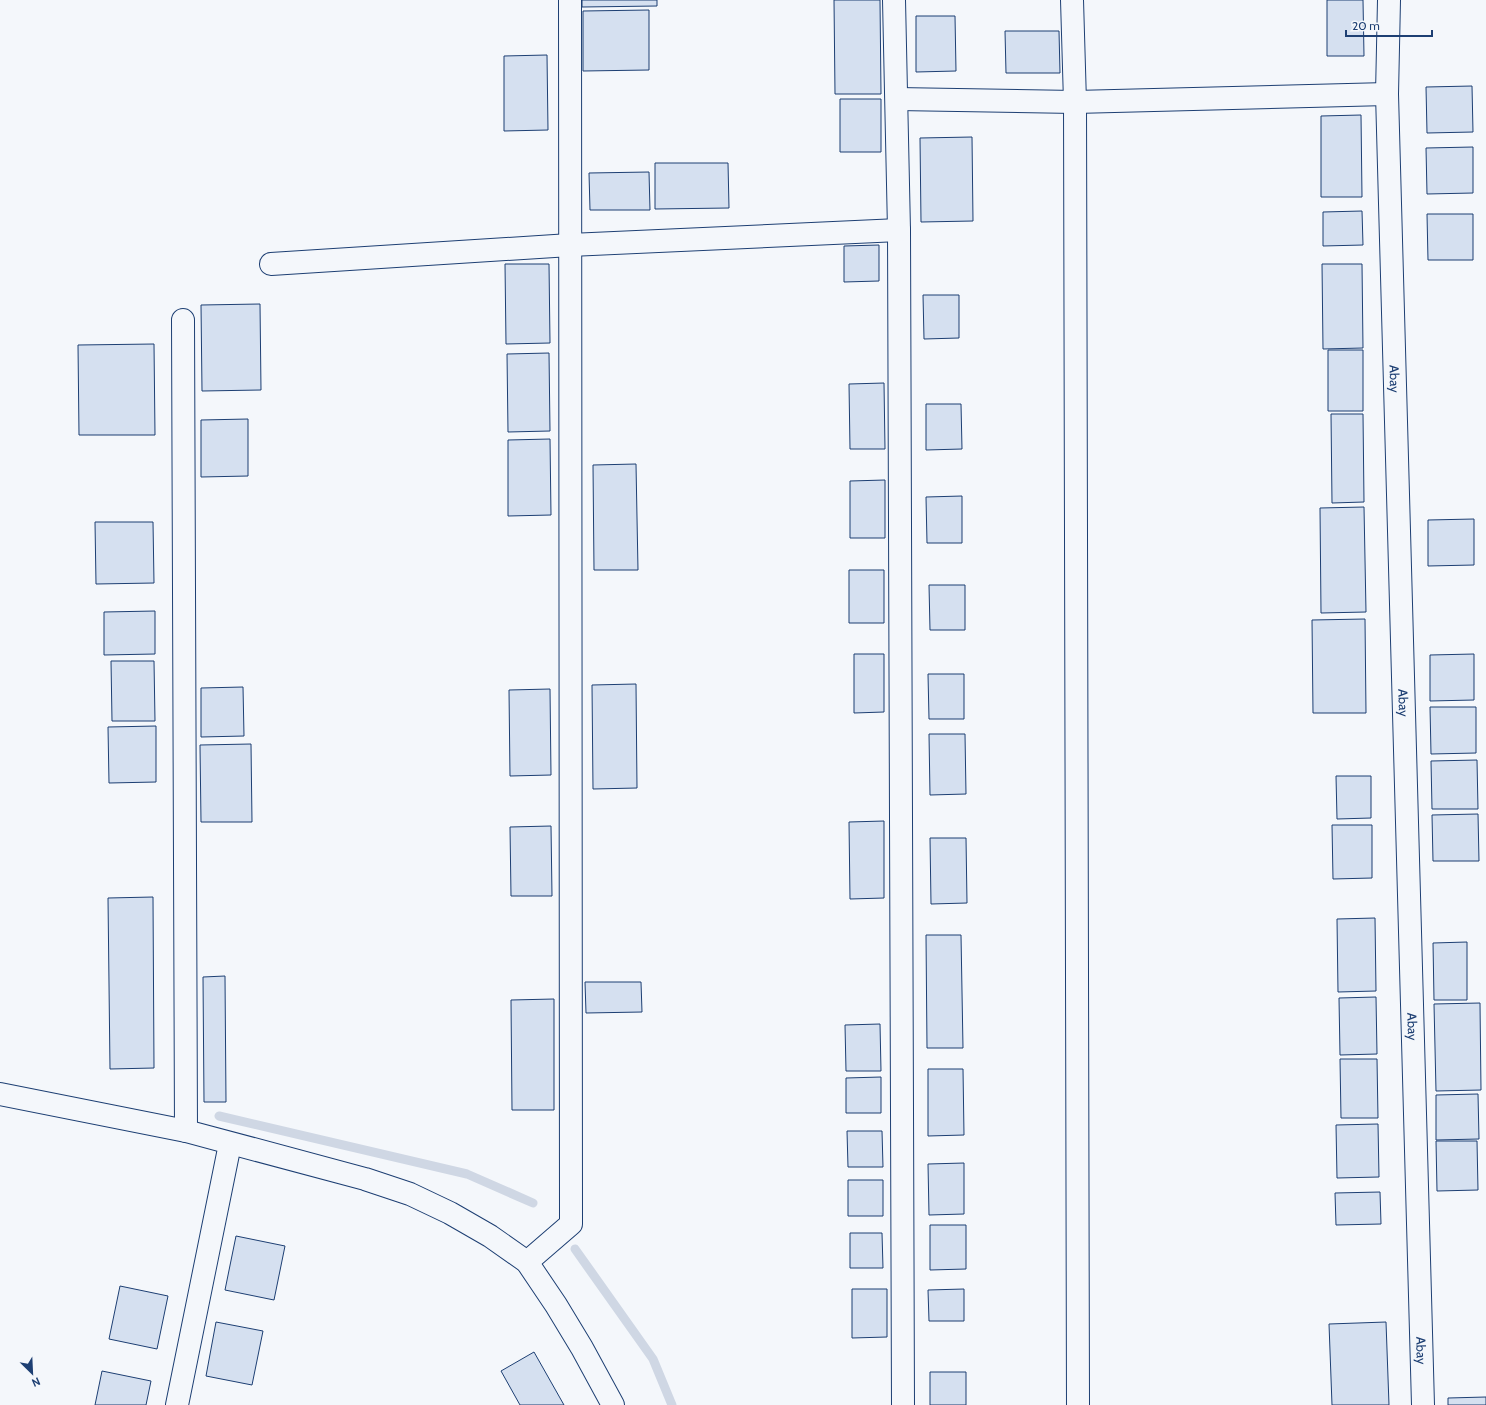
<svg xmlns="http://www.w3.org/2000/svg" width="1486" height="1405" font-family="Cabin,sans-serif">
<rect width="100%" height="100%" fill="#f4f7fb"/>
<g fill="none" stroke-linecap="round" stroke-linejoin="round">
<path stroke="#cfd7e4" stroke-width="9" d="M219,1116L467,1174L533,1203
M575,1249L653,1359L672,1405"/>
</g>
<path fill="#d5e0f0" stroke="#1d3f73" d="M582,0H657V6L582,7Z
M834,0H880L881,94H835Z
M1327,0H1363L1364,56H1327Z
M649,10V70L583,71V11Z
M916,16H955L956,71L916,72Z
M1005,31H1059L1060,73H1006Z
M547,55L548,130L504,131V56Z
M1472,86L1473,132L1427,133L1426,87Z
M840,99H881V152H840Z
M1361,115L1362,197H1321V116Z
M972,137L973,221L921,222L920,138Z
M1473,147V193L1427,194L1426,148Z
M655,163H728L729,208L655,209Z
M649,172L650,210H590L589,173Z
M1362,211L1363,245L1323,246V212Z
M1427,214H1473V260H1428Z
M879,245V281L844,282V246Z
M505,264H549L550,343L506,344Z
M1322,264H1362L1363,348L1323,349Z
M923,295H959V338L924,339Z
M260,304L261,390L202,391L201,305Z
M154,344L155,435H79L78,345Z
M1328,350H1363V411H1328Z
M549,353L550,431L508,432L507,354Z
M884,383L885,449H850L849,384Z
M926,404H961L962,449L926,450Z
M1331,414H1363L1364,502L1332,503Z
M248,419V476L201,477V420Z
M550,439L551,515L508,516V440Z
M636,464L638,570H594L593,465Z
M885,480V538H850V481Z
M962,496V543H927L926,497Z
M1364,507L1366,612L1321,613L1320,508Z
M1474,519V565L1428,566V520Z
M95,522H153L154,583L96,584Z
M849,570H884V623H849Z
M929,585H965V630H930Z
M155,611V654L104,655V612Z
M1365,619L1366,713H1313L1312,620Z
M854,654H884V712L854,713Z
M1474,654V700L1430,701V655Z
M111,661H154L155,721H112Z
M928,674H964V719H929Z
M636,684L637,788L593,789L592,685Z
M243,687L244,736L201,737V688Z
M550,689L551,775L510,776L509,690Z
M1430,707H1476V753L1431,754Z
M156,726V782L109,783L108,727Z
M929,734H965L966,794L930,795Z
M251,744L252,822H201L200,745Z
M1477,760L1478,809H1432L1431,761Z
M1336,776H1371V818L1337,819Z
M1478,814L1479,861H1433L1432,815Z
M884,821V898L850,899L849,822Z
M1332,825H1372V878L1333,879Z
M551,826L552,896H511L510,827Z
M930,838H966L967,903L931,904Z
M153,897L154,1068L110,1069L108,898Z
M1375,918L1376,991L1338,992L1337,919Z
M926,935H961L963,1048H927Z
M1467,942V1000H1434L1433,943Z
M225,976L226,1102H204L203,977Z
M585,982H641L642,1012L586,1013Z
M1376,997L1377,1054L1340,1055L1339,998Z
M554,999V1110H512L511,1000Z
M1480,1003L1481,1090L1436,1091L1434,1004Z
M880,1024L881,1071H846L845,1025Z
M1340,1059H1377L1378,1118H1341Z
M928,1069H963L964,1135L928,1136Z
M881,1077V1113H846V1078Z
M1478,1094L1479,1139L1436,1140V1095Z
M1378,1124L1379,1177L1337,1178L1336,1125Z
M847,1131H882L883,1167H848Z
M1436,1141H1477L1478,1190L1437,1191Z
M964,1163V1214L929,1215L928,1164Z
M848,1180H883V1216H848Z
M1380,1192L1381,1224L1336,1225L1335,1193Z
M930,1225H966V1269L930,1270Z
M850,1233H882L883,1268H850Z
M236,1236L285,1246L274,1300L225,1290Z
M120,1286L168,1296L157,1349L109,1339Z
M852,1289H887V1337L852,1338Z
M964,1289V1321H929L928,1290Z
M216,1322L263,1331L252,1385L206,1376Z
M1386,1322L1389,1405H1332L1329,1324Z
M534,1352L564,1405H520L501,1371Z
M102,1371L151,1381L146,1405H95Z
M930,1372H966V1405H930Z
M1486,1397V1405H1448V1398Z"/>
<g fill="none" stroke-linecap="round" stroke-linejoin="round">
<defs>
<g id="minor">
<path d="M894,0L899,230L903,1405"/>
<path d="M1072,0L1075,102L1078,1405"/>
<path id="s1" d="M1389,0L1387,94L1423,1405"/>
<path d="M897,99L1075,102L1387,94"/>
<path d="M271,264L570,245L899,230"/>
<path d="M183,320L186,1131"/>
<path d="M0,1094L186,1131L365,1179L410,1194L450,1213L490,1236L527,1262L556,1305L582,1348L613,1405"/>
<path d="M527,1262L571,1224L570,0"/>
<path d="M177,1405L230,1144"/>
</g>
</defs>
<use href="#minor" stroke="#1d3f73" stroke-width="24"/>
<use href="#minor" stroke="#f4f7fb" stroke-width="22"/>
</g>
<g text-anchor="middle" stroke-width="3" stroke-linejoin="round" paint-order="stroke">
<g font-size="13" fill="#1d3f73" stroke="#f4f7fb">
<text dy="5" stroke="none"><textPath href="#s1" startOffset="379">Abay</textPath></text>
<text dy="5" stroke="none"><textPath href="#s1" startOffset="703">Abay</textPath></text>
<text dy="5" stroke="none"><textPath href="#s1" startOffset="1027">Abay</textPath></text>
<text dy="5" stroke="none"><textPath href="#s1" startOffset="1351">Abay</textPath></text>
</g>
</g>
<g transform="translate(32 1373) rotate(156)" stroke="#f4f7fb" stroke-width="3" paint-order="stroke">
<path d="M0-3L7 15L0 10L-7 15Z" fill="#1d3f73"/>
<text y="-6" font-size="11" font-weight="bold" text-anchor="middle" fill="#1d3f73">N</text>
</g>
<path d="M1346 30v6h86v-6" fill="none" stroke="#1d3f73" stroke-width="2"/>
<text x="1352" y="30" font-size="12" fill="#1d3f73" stroke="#f4f7fb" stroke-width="3" paint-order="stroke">20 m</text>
</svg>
